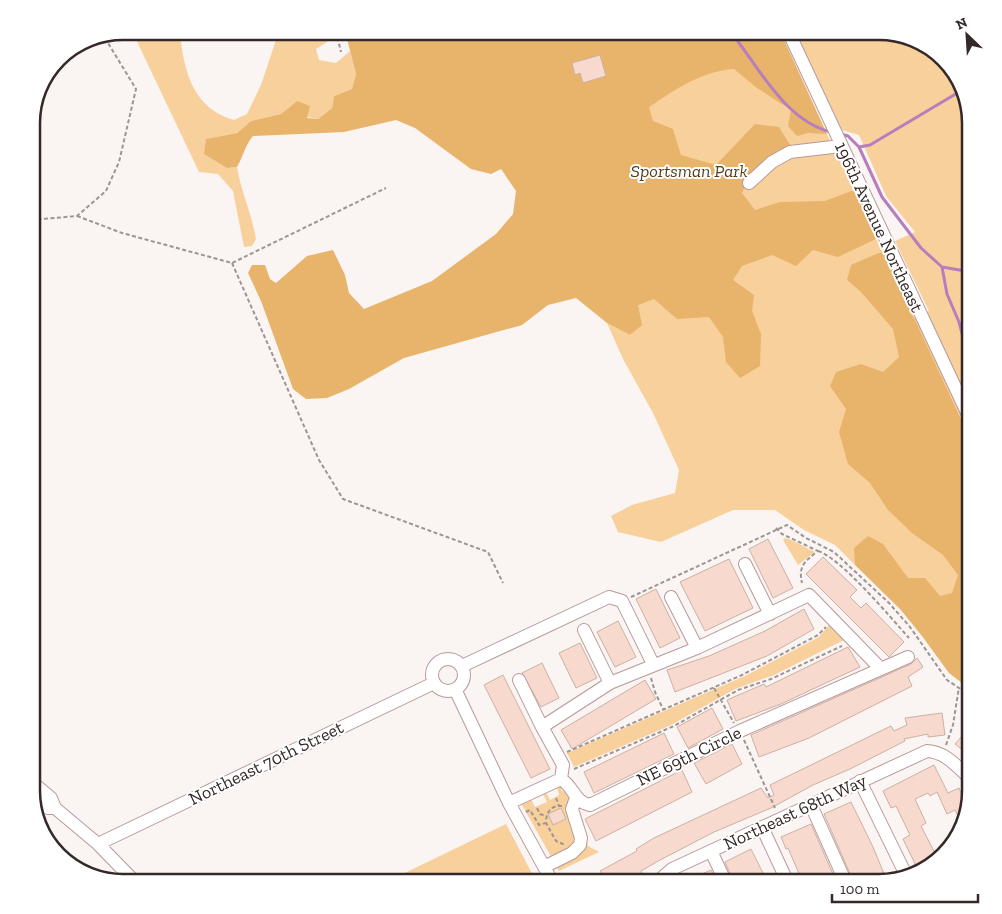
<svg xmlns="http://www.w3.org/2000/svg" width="1002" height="914" font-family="'Zilla Slab',serif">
<rect width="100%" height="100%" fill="#faf4f3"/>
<path fill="#f8d09b" d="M132,31H180C183,70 193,109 234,120L247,114L261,85L279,31H330L327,42L316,49L319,60L336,63L350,51L356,74L352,89L334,96L332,108L318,119L307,117L297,101L281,114L251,121L237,133L206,139L205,154L227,168L237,167C241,192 252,214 256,239L252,246L244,247L233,191L218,174L199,172Z
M779,31L824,134H827L854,190L851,191L873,240L876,239L883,251L878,253L908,321L929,311L895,241L915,232L886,196L859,135L842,130L795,31H884L944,58L971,118V685L912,616L855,561V565L835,545L804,530L775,510H733L661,542L618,532L611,516L632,505L675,493L679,470L653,413L623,359L607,323L630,335L636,329L416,43Z
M785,538C796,541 804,547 815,552L798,565L783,540Z
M829,625L844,640L774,675L735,689L671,725L574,767L567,753L745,676L819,637Z
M557,787H561V790C580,799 576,828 587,844C590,849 596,849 599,852L559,871L521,803L531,799L535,807L547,802L543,794L546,792L550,800L559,795Z
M506,824L537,883H384Z"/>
<path fill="#e8b46b" d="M345,31H780L827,134L808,133L797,136L788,126L791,110L757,88L734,69C702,71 676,89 649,107L653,121L673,129L681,155L716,165L755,124L779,127L792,148L748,180L742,193L755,210L780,202L825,201L854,190L876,239L838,257L813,250L796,266L772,255L742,266L733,280L754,295L752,311L761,334L760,366L740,378L726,362L723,337L709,317L677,319L654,299L638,305L642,325L630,335L607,323L576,298L548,305L522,325L404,358L349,389L327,398L306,399L293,389L261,301L248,273L252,265H265L270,279L276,283L307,256L333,250L345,275L349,293L364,309L432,281L496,234L513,214L516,191L501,169L491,174L471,169L415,128L396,120L344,132L253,136C245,145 243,157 237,167L227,168L204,154L206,139L237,133L251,121L281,114L297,101L310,106L307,118L318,119L332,108L334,96L352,89L356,74Z
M883,251L971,441V690L949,673L922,636L900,609L855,565L854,548L868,536L883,544L908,578H925L940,596L952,593L958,575L943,555L912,533L888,510L870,483L848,464L839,432L846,409L830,386L836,372L861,364L883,372L899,357L893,329L861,292L847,280L851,265Z"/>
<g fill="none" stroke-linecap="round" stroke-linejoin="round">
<path stroke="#b67ebd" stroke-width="3" d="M730,31C759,67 784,120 831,132
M840,134L848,136L859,147L882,197L921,248L942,267L947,294L959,322L971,368
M859,147L870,145L959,92
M942,267L971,272"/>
</g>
<path fill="#f7dacd" stroke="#ccb0a3" d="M600,55L606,76L583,83L580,73L575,75L572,63Z
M768,539L793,588L773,598L749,549Z
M823,557L857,590L850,597L861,608L866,603L904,642L889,657L806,574Z
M729,559L753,608L705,631L680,582Z
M656,589L680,638L660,648L636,599Z
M804,609L814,629L767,656L675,692L667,670L709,656L765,631Z
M618,621L636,657L615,667L597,632Z
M580,643L597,678L576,688L559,653Z
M848,647L860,667L781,704L736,721L727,700L764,684L766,687Z
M917,658L923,667L908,677L912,686L809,738L759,757L751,735L911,664Z
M542,663L559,698L541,707L522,673Z
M503,675L550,769L531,778L484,685Z
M645,680L656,699L572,749L561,730Z
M712,708L723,729L688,748L677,727Z
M942,713L945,735L928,737V734L904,739L905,741L850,769L813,785L771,808L714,832L660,860L641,871L642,874L627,881L626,879L619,883H608L600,871L637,851L636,849L654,838L761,788L768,798L774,795L770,785L891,726L894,731L907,725L905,718Z
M971,726V757L955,744Z
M664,733L674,754L594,793L584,772Z
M732,744L742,764L706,784L694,763Z
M934,765L948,793L959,788L967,808L963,827L955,810L947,814L937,792L930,796L928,793L915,799L926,823L921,826L938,859L919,872L903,839L910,835L896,806L891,808L883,791Z
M682,770L692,792L596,841L585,819Z
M851,802L873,847L887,881L854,883L824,814Z
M561,808L566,819L553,825L548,814Z
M811,824L837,883H803L788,848L786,849L781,837Z
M751,849L768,883H734L725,862Z
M711,870L717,883H681Z"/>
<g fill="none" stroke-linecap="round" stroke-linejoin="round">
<defs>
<path id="minor" d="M788,31L971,421
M749,183L772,162L790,152L841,146
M745,564L770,614
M671,597L697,648
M584,630L610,683
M432 675a16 16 0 1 1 32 0a16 16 0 1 1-32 0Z
M462,666L609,597L622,601L653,664
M880,668L809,595L697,648L610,683L542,727L563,765L561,779C574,787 574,802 590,805L740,731L908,657
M519,680L542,727
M455,689L509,803L553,883
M31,781L51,798L55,808L98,844L136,883
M860,781L907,877
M31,793L48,808H55
M509,803L561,779
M811,805L846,883
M762,827L788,883
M98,844L434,683
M711,851L726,883
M544,867L572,853L580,845L581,838L572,809L576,798
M656,883L672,869L927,751C946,752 957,767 971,779"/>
</defs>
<use href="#minor" stroke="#b89999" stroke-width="14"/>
<path stroke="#9d9494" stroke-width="2" stroke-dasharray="4 2.5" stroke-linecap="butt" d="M336,31L341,52
M77,216L122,233L232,263L386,188
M31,220L77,216L106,191L119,162L136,89L105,38
M232,263L319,460L343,499L488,552L503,583
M776,528L782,534L818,551C805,561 798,566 802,583
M818,551C841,558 891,618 909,638
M631,597L787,525L806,538L834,552L889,603L910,627L947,680L971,696
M651,678L655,692L663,709
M714,688L734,723
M744,740L775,808
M946,745L953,725L959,687
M567,752L742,675L818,635L826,627
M574,769L674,726L738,690L771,679L842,646
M556,798L559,806
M562,806C550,805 546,813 546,823L556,841L565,845
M537,808L540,814L546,816
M526,812L530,810L539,825L546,823"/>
<use href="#minor" stroke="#fff" stroke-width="12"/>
</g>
<g text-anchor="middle" stroke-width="4" stroke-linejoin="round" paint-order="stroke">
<g font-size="18" font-style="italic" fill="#533d1d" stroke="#fff">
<text x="689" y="177">Sportsman Park</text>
</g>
<g font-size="18" fill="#342828" stroke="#fff">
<text transform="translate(879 227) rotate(65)" y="6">196th Avenue Northeast</text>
<text transform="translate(689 756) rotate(-26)" y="6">NE 69th Circle</text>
<text transform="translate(266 763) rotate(-26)" y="6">Northeast 70th Street</text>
<text transform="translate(795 812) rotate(-25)" y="6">Northeast 68th Way</text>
</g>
</g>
<path d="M0 0H1002V914H0ZM123 40H879A83 83 0 0 1 962 123V791A83 83 0 0 1 879 874H123A83 83 0 0 1 40 791V123A83 83 0 0 1 123 40Z" fill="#fff" fill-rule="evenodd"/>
<path fill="none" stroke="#342828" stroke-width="2.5" d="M123 40H879A83 83 0 0 1 962 123V791A83 83 0 0 1 879 874H123A83 83 0 0 1 40 791V123A83 83 0 0 1 123 40Z"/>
<g transform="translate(967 35) rotate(335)" stroke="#ffffff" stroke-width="4" paint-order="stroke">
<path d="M0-4L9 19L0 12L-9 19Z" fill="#342828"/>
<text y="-8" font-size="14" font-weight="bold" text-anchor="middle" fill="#342828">N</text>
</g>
<path d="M832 894v8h146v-8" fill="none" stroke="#342828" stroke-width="2.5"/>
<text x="840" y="894" font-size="15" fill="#342828" stroke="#ffffff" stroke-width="4" paint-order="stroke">100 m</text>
</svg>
